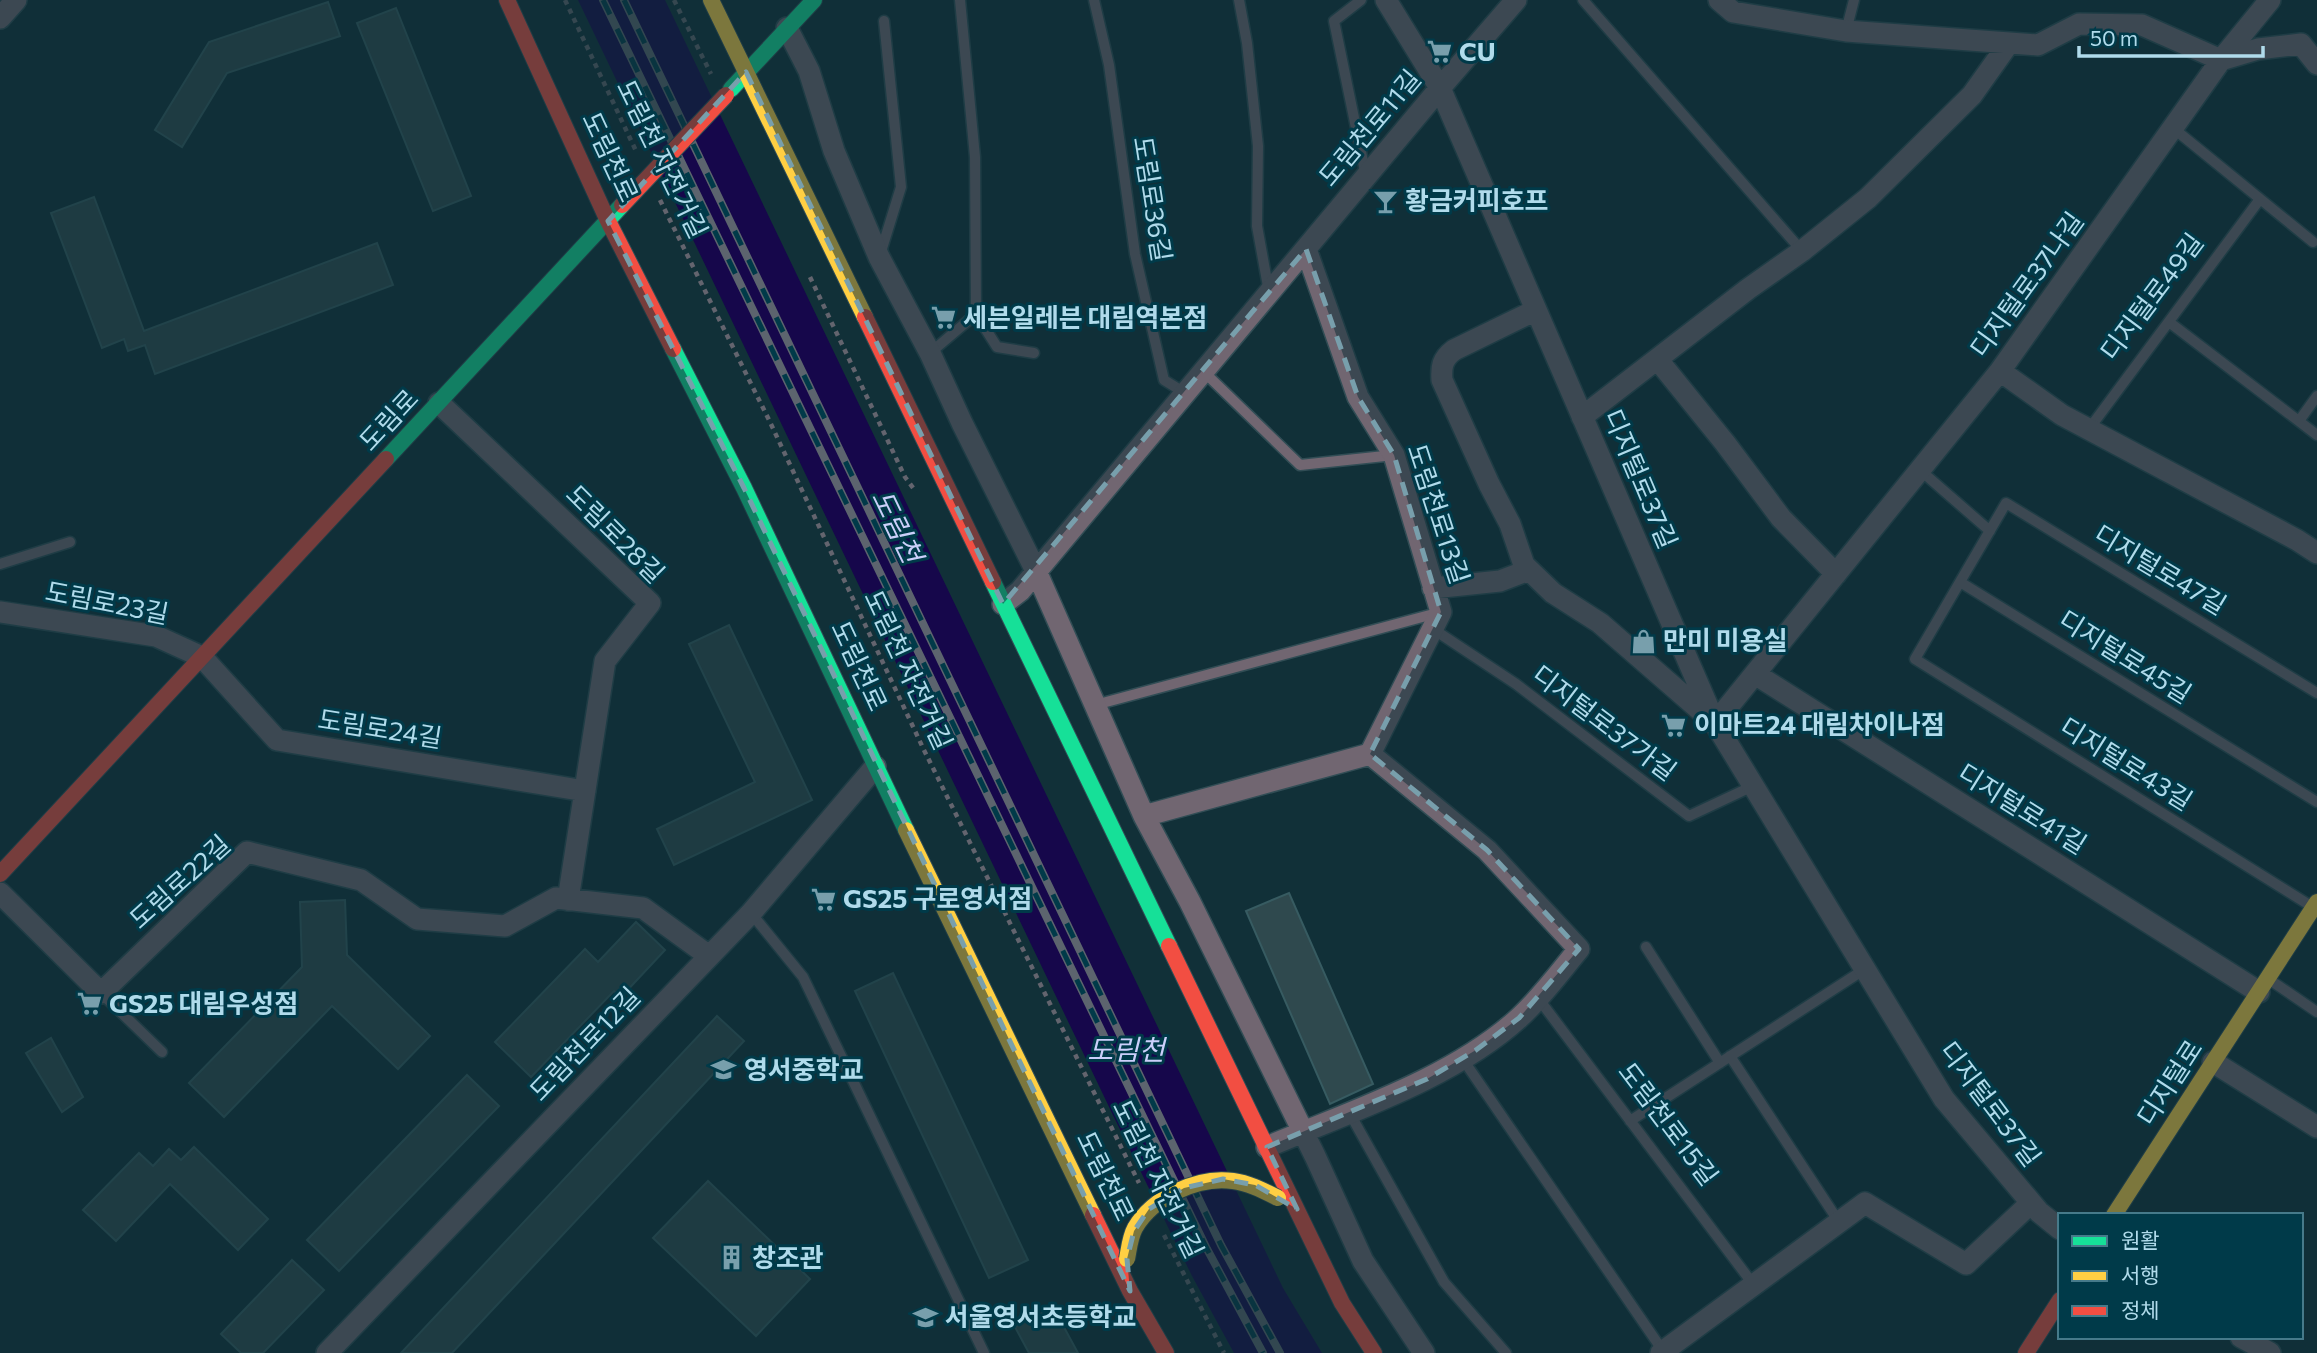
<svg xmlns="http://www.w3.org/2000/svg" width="2317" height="1353" font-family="Commissioner,'Noto Sans KR',sans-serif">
<rect width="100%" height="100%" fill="#113038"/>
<path fill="#16074b" d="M578,0H665L1283,1288L1322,1353H1234L1192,1276L1112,1113Z"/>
<path fill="#2f494e" stroke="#375b61" stroke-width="2" d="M328,2L340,36L227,73L182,147L155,130L209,42Z
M396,8L471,196L433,211L357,23Z
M94,197L144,331L377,243L393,285L155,374L145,345L128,351L124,339L102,348L51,213Z
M729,625L812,800L674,865L657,829L755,782L689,644Z
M1289,893L1373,1084L1330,1104L1246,911Z
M345,900L347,955L430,1036L398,1069L332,1006L224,1117L189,1083L302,967L300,902Z
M636,922L665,950L621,997L614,991L531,1077L495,1042L585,949L598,962Z
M893,973L1028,1260L989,1278L855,991Z
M717,1016L744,1041L452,1353H401Z
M51,1038L83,1097L62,1112L26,1053Z
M467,1075L499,1106L339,1271L307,1240Z
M194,1147L268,1219L238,1250L170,1184L116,1241L83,1210L139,1153L153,1166L169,1149L181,1160Z
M708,1181L810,1279L756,1336L653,1238Z
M292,1260L324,1290L263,1353H241L221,1334Z
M1053,1307L1078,1353H1029L1015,1327Z"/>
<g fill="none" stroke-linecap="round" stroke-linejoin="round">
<defs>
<path id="lane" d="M960,0L975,157L976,314L997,347L1034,353
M1094,0L1109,65L1135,254L1164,380L1185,393
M1239,0L1247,43L1258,146L1257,226L1269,292
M1361,0L1334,21L1366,176
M1583,0L1802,251
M1846,31L1854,0
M2173,128L2313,242
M880,255L901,187L884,21
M2169,322L2317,435
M930,353L976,314
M1203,371L1300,465L1394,455
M2299,421L2317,396
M2089,429L2260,199
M1920,470L1990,531
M0,564L70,542
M1960,582L2317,802
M1433,629L1516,684L1689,816L1753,786
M1095,705L1441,612
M2311,906L1915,659L2006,503L2317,693
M751,913L803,977L984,1353
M1646,947L1720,1063
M2270,980L2317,1012
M101,993L162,1052
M1538,998L1753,1284
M1730,1056L1839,1222
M1462,1058L1663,1351
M1349,1112L1444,1282L1506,1353
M1630,1121L1865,969"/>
<path id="street" d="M1386,0L1440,88L1715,723L1944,1099L2039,1212L2060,1229
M1719,0L1733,12L1846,31L2038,45L2079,24L2142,25L2221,60L2258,49L2301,44L2317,64
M0,18L16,0
M787,28L809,71L834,151L879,257L930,353L962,423L1036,571L1144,816L1190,902L1315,1156L1363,1261L1424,1353
M1536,310L1454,350C1442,359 1441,367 1442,380L1489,484L1510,524L1524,565L1553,593L1600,623L1715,723L2000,371L2221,60L2270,0
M1658,360L1725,443L1781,518L1836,574
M2000,371L2062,415L2297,540L2317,553
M439,403L650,603L605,661L568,900
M1582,417L1748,289L1802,251L1868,198L1972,95L2009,43
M1433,588L1500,581L1529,570
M1003,604L1020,591L1440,88L1516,0
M0,612L156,636L202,657L277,740L585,791
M1755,674L2259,992
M1144,816L1370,754
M0,893L101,993L247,852L361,880L417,919L505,926L556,898L643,908L709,956
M2213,1062L2317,1127
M1267,1147C1349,1112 1452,1079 1519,1018C1541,998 1560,972 1579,949L1487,850L1370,754L1441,612L1394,455L1358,397L1306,249
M2241,1337L2270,1353
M327,1353L751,913L875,767
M1661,1353L1865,1203L1966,1264L2031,1203"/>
<path id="fast" d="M731,89L814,0
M673,349L744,488L906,830
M386,459L622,205
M993,582L1169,946"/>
<path id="slow" d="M711,0L865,317
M906,830L1093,1215
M2114,1215L2317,902"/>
<path id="jam" d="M507,0L608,221L673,349
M865,317L993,582
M0,874L386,459
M1169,946L1342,1303L1374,1353
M1093,1215L1130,1291L1166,1353
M2026,1353L2060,1300"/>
</defs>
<use href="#lane" stroke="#314d55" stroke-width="13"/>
<use href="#street" stroke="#314d55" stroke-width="24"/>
<use href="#fast" stroke="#314d55" stroke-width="18"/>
<use href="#slow" stroke="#314d55" stroke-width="18"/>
<use href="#jam" stroke="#314d55" stroke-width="18"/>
<path stroke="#63646e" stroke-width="4.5" stroke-dasharray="5 5" stroke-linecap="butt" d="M565,0L636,151
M674,0L711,74
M660,200L769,420L923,748L1139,1183
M810,277L905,477L916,492
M1164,1235L1224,1353"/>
<use href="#lane" stroke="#716671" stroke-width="10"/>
<use href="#street" stroke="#716671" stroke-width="21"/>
<use href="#fast" stroke="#16e098" stroke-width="16"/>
<use href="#slow" stroke="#ffcf43" stroke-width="16"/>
<use href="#jam" stroke="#f24e42" stroke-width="16"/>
<defs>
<path id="rail" d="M603,0L1207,1249L1263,1353
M624,0L1221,1245L1280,1353"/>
</defs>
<use href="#rail" stroke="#5c646e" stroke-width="8"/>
<use href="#rail" stroke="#003a49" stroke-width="5" stroke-dasharray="16" stroke-linecap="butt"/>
<defs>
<path id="slow-bridge" d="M1127,1259C1129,1249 1130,1237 1135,1228C1153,1197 1198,1176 1233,1181C1249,1183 1264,1191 1278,1198"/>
<path id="jam-bridge" d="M622,205L726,95"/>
</defs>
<use href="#slow-bridge" stroke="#314d55" stroke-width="18" stroke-linecap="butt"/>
<use href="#jam-bridge" stroke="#314d55" stroke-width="18" stroke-linecap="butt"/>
<use href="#slow-bridge" stroke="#ffcf43" stroke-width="16"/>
<use href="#jam-bridge" stroke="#f24e42" stroke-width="16"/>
</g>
<path d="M0 0H2317V1353H0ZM746,72L1003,604L1306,249L1358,397L1394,455L1441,612L1370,754L1487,850L1579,949L1519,1018L1476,1050L1427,1079L1267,1147L1297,1209L1255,1185L1223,1179L1184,1188L1149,1209L1134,1231L1127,1259L1130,1291L744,488L608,221Z" fill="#113038" fill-opacity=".55" fill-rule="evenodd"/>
<path fill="none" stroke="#789fac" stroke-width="5" stroke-dasharray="14 9" stroke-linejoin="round" d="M746,72L1003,604L1306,249L1358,397L1394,455L1441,612L1370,754L1487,850L1579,949L1519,1018L1476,1050L1427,1079L1267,1147L1297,1209L1255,1185L1223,1179L1184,1188L1149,1209L1134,1231L1127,1259L1130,1291L744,488L608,221Z"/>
<defs>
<symbol id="supermarket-bare" viewBox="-9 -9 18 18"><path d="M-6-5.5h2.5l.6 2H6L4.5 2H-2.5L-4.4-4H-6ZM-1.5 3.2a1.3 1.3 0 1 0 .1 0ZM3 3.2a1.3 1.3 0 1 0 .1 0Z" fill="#789fac" stroke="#003a49" stroke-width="2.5" paint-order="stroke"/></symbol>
<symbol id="bar-bare" viewBox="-9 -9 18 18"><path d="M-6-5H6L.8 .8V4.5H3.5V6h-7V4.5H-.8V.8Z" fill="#789fac" stroke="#003a49" stroke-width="2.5" paint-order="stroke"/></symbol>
<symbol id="shop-bare" viewBox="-9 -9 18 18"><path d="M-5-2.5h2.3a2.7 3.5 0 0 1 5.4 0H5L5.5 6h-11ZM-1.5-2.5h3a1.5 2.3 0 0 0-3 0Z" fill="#789fac" stroke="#003a49" stroke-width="2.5" paint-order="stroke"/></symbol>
<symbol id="school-bare" viewBox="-9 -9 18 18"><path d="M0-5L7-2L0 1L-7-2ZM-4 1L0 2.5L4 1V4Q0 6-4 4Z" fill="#789fac" stroke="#003a49" stroke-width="2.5" paint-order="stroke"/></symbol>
<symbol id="building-bare" viewBox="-9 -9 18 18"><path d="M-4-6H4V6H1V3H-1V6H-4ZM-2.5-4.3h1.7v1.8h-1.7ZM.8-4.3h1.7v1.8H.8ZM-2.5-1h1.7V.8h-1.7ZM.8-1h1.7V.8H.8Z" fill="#789fac" stroke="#003a49" stroke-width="2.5" paint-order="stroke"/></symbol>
</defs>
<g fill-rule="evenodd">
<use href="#supermarket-bare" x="1422" y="34" width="35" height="35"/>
<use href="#bar-bare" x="1368" y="184" width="35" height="35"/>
<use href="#supermarket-bare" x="926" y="300" width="35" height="35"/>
<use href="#shop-bare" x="1626" y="624" width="35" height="35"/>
<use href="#supermarket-bare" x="1656" y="708" width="35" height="35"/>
<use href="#supermarket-bare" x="806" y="882" width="35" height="35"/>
<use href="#supermarket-bare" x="72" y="986" width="35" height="35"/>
<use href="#school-bare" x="706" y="1052" width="35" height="35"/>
<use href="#building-bare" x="714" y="1240" width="35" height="35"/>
<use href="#school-bare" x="908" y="1300" width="35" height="35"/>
</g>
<g text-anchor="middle" stroke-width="6" stroke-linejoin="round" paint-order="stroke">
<g font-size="26" font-weight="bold" fill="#b0dbeb" stroke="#003a49" text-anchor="start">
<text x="1459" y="61">CU</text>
<text x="1405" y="210">황금커피호프</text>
<text x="963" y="327">세븐일레븐 대림역본점</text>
<text x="1663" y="650">만미 미용실</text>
<text x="1694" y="734">이마트24 대림차이나점</text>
<text x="843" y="908">GS25 구로영서점</text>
<text x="109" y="1013">GS25 대림우성점</text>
<text x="744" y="1079">영서중학교</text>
<text x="752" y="1267">창조관</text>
<text x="945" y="1326">서울영서초등학교</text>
</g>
<g font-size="26" fill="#b0dbeb" stroke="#003a49">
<text transform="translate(1370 128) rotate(-50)" y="9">도림천로11길</text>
<text transform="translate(610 157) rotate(65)" y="9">도림천로</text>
<text transform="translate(662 159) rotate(64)" y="9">도림천 자전거길</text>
<text transform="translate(1152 199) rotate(81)" y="9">도림로36길</text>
<text transform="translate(2027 285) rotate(-54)" y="9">디지털로37나길</text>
<text transform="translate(2152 297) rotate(-53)" y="9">디지털로49길</text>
<text transform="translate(389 420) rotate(-47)" y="9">도림로</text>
<text transform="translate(1640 479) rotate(67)" y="9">디지털로37길</text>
<text transform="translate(1438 514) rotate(72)" y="9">도림천로13길</text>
<text transform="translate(615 534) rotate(45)" y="9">도림로28길</text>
<text transform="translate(2160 570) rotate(31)" y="9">디지털로47길</text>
<text transform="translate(107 603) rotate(11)" y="9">도림로23길</text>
<text transform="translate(2125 657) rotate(32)" y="9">디지털로45길</text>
<text transform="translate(859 666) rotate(65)" y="9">도림천로</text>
<text transform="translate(908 670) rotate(65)" y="9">도림천 자전거길</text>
<text transform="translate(1604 723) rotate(37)" y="9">디지털로37가길</text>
<text transform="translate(380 729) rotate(9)" y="9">도림로24길</text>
<text transform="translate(2126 764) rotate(32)" y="9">디지털로43길</text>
<text transform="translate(2022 809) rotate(32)" y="9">디지털로41길</text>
<text transform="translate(180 882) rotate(-42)" y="9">도림로22길</text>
<text transform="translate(585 1044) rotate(-46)" y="9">도림천로12길</text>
<text transform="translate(2170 1083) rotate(-57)" y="9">디지털로</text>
<text transform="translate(1990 1104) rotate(53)" y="9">디지털로37길</text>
<text transform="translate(1668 1124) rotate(53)" y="9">도림천로15길</text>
<text transform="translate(1105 1176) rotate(64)" y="9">도림천로</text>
<text transform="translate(1158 1179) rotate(64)" y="9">도림천 자전거길</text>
</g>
<g font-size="28" font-style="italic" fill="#cbcffa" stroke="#003a49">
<text transform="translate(897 526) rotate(64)" y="10">도림천</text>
<text x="1126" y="1060">도림천</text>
</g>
</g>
<rect x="2058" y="1213" width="245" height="126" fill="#003a49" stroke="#467a8a" stroke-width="2"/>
<rect x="2072" y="1236" width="35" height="10" fill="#16e098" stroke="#467a8a" stroke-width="2"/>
<text x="2121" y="1248" font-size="21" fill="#b0dbeb">원활</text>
<rect x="2072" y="1271" width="35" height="10" fill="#ffcf43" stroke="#467a8a" stroke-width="2"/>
<text x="2121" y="1283" font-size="21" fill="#b0dbeb">서행</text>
<rect x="2072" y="1306" width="35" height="10" fill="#f24e42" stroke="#467a8a" stroke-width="2"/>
<text x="2121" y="1318" font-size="21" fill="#b0dbeb">정체</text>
<path d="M2079 46v10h184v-10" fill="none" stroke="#b0dbeb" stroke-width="3.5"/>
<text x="2090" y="46" font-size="21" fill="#b0dbeb" stroke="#003a49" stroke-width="5" paint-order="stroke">50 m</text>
</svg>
